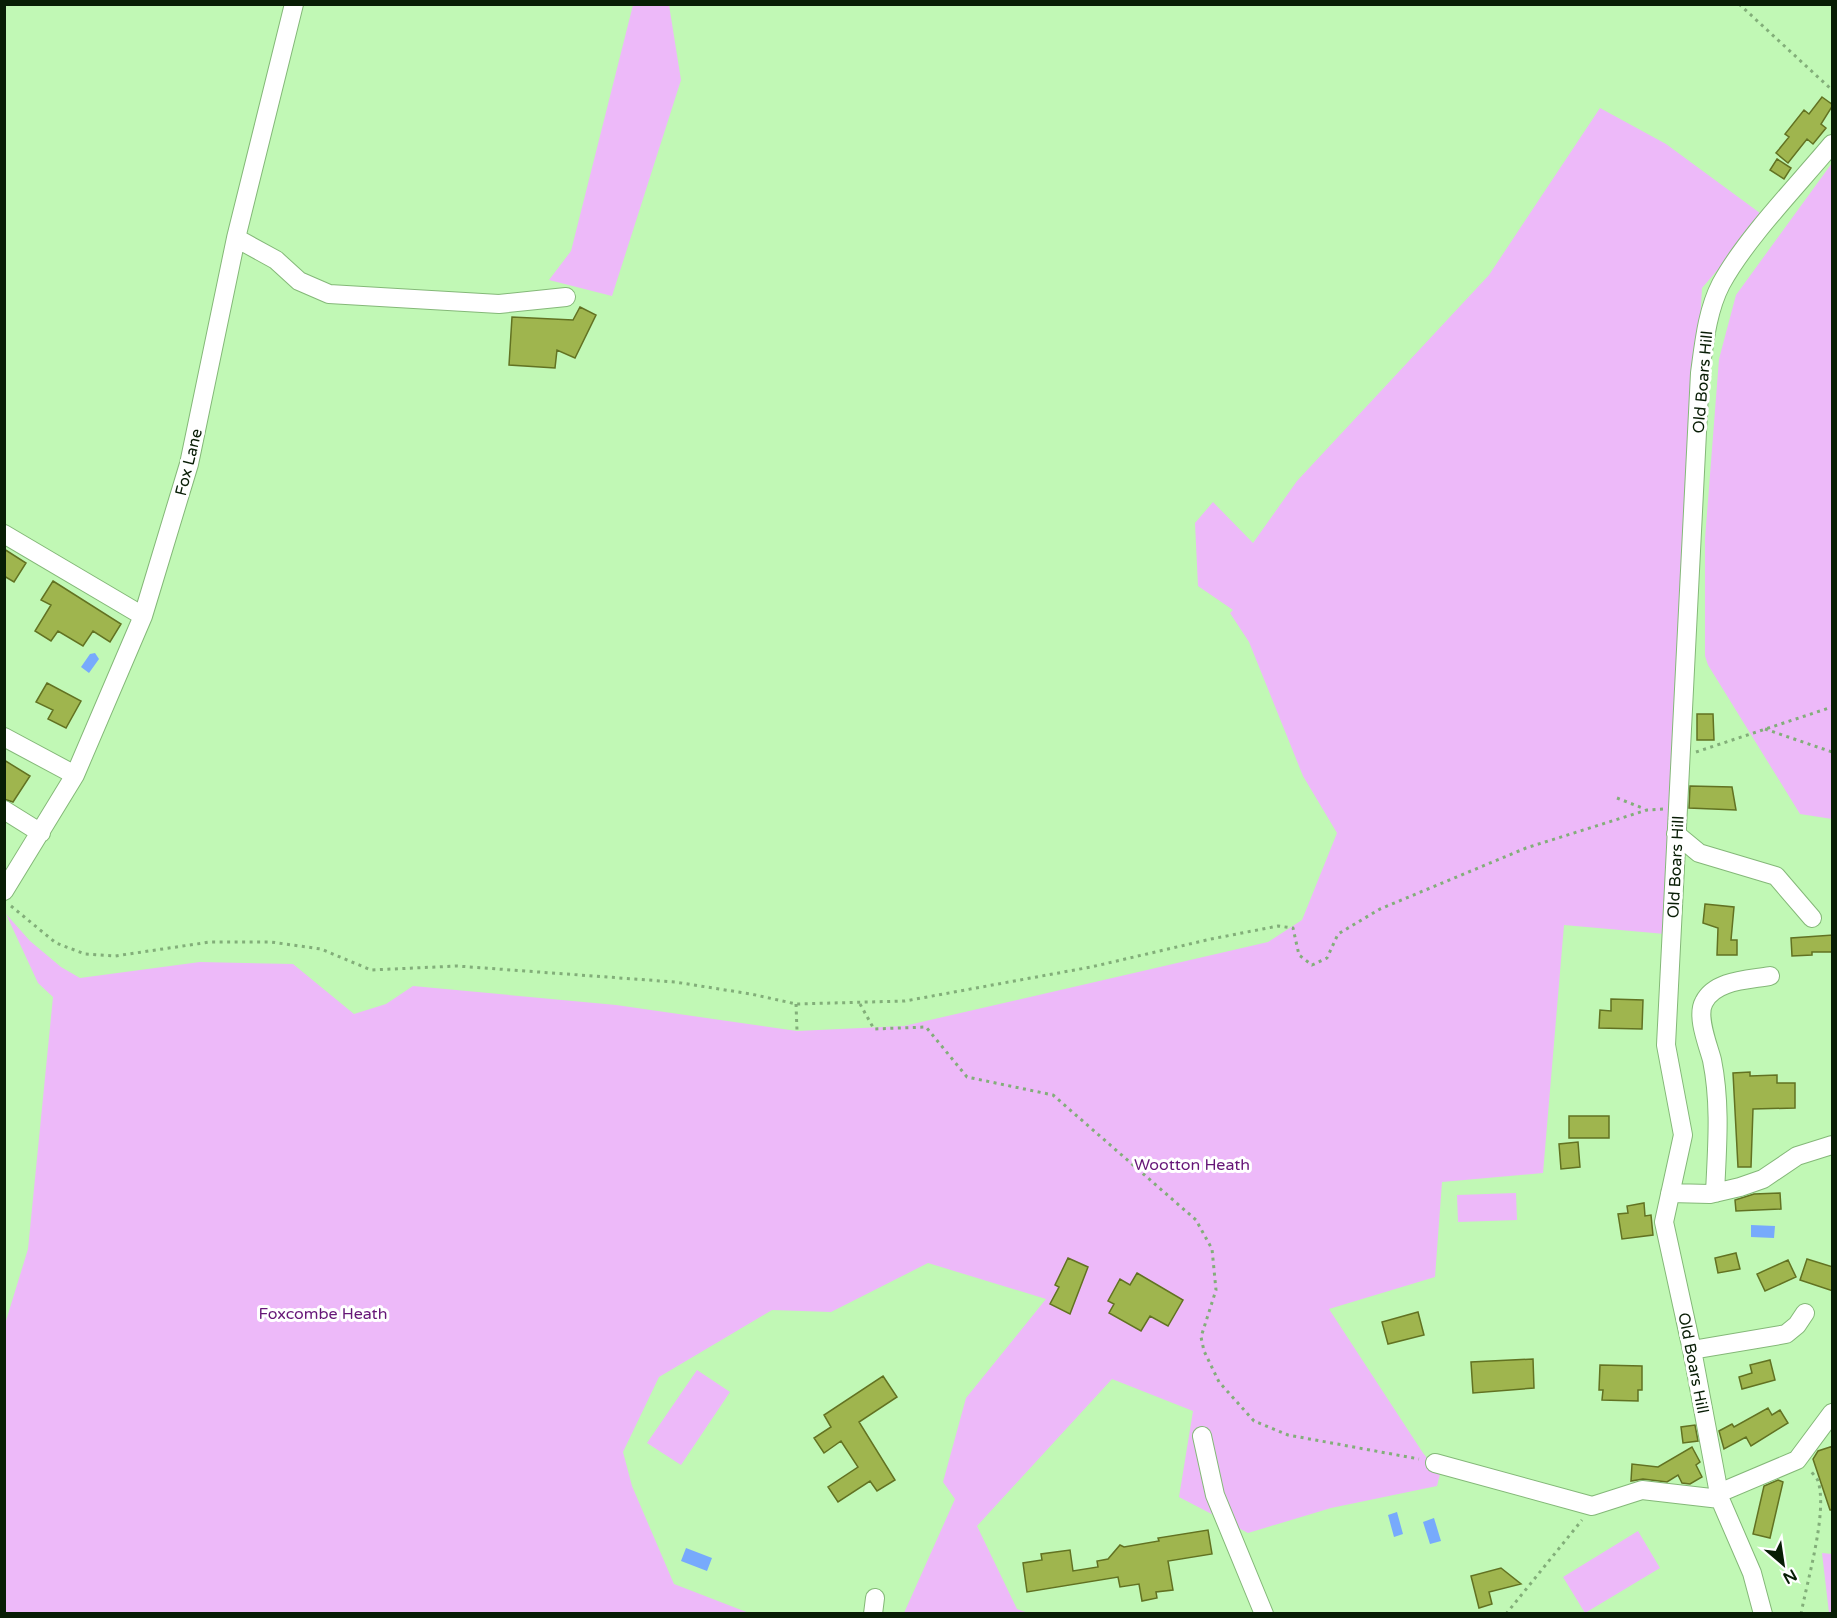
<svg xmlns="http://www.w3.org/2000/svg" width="1837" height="1618" font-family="'Varela Round',sans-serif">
<rect width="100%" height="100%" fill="#c1f8b5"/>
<path fill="#edb9f9" d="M633,5H669L681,80L612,296L549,280L571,251Z
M1600,108L1666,144L1764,216L1702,288L1665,934L1564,925L1543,1173L1442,1182L1435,1277L1329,1309L1423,1453L1440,1474L1437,1486L1331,1508L1248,1533L1179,1497L1193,1411L1112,1379L977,1526L1017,1609L1028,1613H904L955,1499L943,1482L966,1398L1046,1299L928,1263L831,1312L772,1310L659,1377L623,1452L632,1486L674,1584L749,1613L5,1614V1324L28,1249L53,997L38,983L6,914L30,941L61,967L80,978L200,962L293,964L354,1014L386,1004L413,986L616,1005L797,1031L904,1026L1268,942L1302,920L1337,833L1303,776L1249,642L1230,613L1233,610L1198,586L1195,523L1213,502L1253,543L1297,481L1489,275Z
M1832,163V819L1800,814L1708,665L1705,656V539L1719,359L1736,295Z
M1516,1193L1517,1220L1458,1222L1457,1195Z
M697,1370L730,1392L681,1465L647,1443Z
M1638,1531L1660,1568L1585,1613L1563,1577Z
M1822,1553L1832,1554V1613H1829Z"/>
<path fill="#77aafc" d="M95,653L99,659L89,673L81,667L90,654Z
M1751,1225L1775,1226L1774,1238L1751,1237Z
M1397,1512L1403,1534L1394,1537L1388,1515Z
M1434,1518L1441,1541L1430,1544L1423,1522Z
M686,1548L712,1558L707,1571L681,1561Z"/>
<path fill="#9fb54e" stroke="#627222" stroke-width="1.5" d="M1822,97L1833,105L1821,124L1826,128L1813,144L1807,139L1788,163L1776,153L1789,137L1785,134L1804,110L1809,114Z
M1777,159L1791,168L1784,179L1770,170Z
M580,307L596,315L575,358L557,350L555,368L509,365L512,317L573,320Z
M4,549L26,563L14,582L4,576Z
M53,581L121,624L110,642L93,631L83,646L58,631L51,641L35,631L51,605L41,600Z
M47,683L81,701L66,728L48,719L53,710L36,702Z
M1697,714H1713L1714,740H1697Z
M4,760L30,776L13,802L4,799Z
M1690,786L1732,787L1736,810L1689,808Z
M1705,904L1734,907L1731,940H1737V955H1717L1718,928L1703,923Z
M1833,935V952H1812V955L1792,956L1791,938Z
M1611,999L1643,1000L1642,1029L1599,1028L1600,1010L1611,1011Z
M1750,1072V1076L1777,1075V1083H1795V1108L1753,1109L1751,1167H1738L1733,1073Z
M1569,1116H1609V1138H1569Z
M1578,1142L1580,1167L1561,1169L1559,1144Z
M1780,1193L1781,1209L1736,1211L1735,1200L1754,1194Z
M1644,1203L1645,1216L1651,1215L1653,1235L1622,1239L1618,1214L1628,1213L1627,1206Z
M1736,1253L1740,1269L1718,1273L1715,1258Z
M1068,1258L1088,1267L1070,1314L1050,1304L1059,1287L1055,1285Z
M1807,1259L1833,1267V1291L1800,1280Z
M1788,1260L1796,1277L1765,1291L1757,1274Z
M1137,1273L1183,1300L1168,1326L1150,1316L1141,1331L1109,1313L1114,1304L1108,1301L1120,1279L1130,1285Z
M1418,1312L1424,1335L1388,1344L1382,1322Z
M1533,1359L1534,1388L1473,1393L1471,1362Z
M1770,1360L1775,1380L1742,1389L1739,1377L1752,1373L1750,1365Z
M1600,1365L1642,1366V1390H1638V1401L1602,1400L1603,1390H1599Z
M883,1376L897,1397L859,1422L895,1480L877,1491L870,1481L838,1502L828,1487L858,1467L841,1441L824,1453L814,1438L831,1427L824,1415Z
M1768,1408L1772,1415L1780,1410L1788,1423L1751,1446L1746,1437L1724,1449L1719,1431L1732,1424L1734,1427Z
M1695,1425L1698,1441L1683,1443L1681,1427Z
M1833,1446V1510H1830L1813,1459L1818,1451Z
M1692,1447L1700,1462L1696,1465L1702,1477L1690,1484L1682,1483L1678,1475L1667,1482L1643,1479L1631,1481L1632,1464L1658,1467Z
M1778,1480L1783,1482L1770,1538L1753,1534L1764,1486Z
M1208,1530L1212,1554L1168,1561L1173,1590L1156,1592L1157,1598L1142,1601L1139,1584L1120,1587L1118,1577L1027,1592L1023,1563L1042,1560L1041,1554L1070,1550L1073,1571L1098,1567L1097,1561L1108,1559L1120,1545L1124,1547L1159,1541L1158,1538Z
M1501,1568L1521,1584L1489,1592L1492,1604L1479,1608L1471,1576Z"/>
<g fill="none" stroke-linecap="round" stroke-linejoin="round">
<defs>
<path id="minor" d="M236,238L276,260L299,281L329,294L499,304L566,297
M4,534L143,616
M4,737L75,775
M4,810L41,833
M1676,834L1699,853L1776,876L1812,918
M4,891L75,775L143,616L189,464L236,238L294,4
M1670,1193L1710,1194L1740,1187L1763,1179L1797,1156L1832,1145
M1715,1193C1717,1148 1721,1105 1712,1060C1708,1045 1696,1016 1704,1002C1715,980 1748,980 1770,976
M1692,1350L1786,1334L1797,1325L1805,1313
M1202,1436L1215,1495L1264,1614
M1435,1463L1592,1506L1642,1490L1720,1499
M1719,1493L1797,1460L1832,1413
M873,1614L875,1598
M1763,1614L1752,1573L1720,1499L1692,1350L1664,1222L1683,1135L1666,1045L1700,373C1704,344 1707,311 1721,284C1746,238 1798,185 1832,144"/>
</defs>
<use href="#minor" stroke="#84b878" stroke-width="20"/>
<path stroke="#82ae79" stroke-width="3" stroke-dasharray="3 4.5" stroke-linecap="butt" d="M1739,4L1832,90
M1765,729L1832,752
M1696,752L1832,707
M1617,798L1645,809
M11,906L56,943L85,954L115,956L210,942H271L321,949L371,970L457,966L675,982L751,994L796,1004L905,1001L1091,967L1211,939L1278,926L1293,928L1299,955L1312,965L1327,958L1338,934L1380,909L1526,848L1647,810L1663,809
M796,1004L797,1031
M860,1004L874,1029L926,1027L967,1077L1053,1095L1196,1220L1212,1249L1216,1290L1201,1337L1204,1351L1219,1382L1254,1421L1288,1435L1419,1459
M1506,1614L1582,1520
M1801,1614C1807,1581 1828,1512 1818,1481C1817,1478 1812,1473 1810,1470"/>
<use href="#minor" stroke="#fff" stroke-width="18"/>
</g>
<g text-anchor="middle" stroke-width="6" stroke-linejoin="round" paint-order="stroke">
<g font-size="16" fill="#081d05" stroke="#fff">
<text transform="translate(1702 382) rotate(-85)" y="6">Old Boars Hill</text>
<text transform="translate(188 462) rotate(-76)" y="6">Fox Lane</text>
<text transform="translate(1675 867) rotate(-87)" y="6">Old Boars Hill</text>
<text transform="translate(1694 1363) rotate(79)" y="6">Old Boars Hill</text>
</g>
<g font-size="16" fill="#661677" stroke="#fff">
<text x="1192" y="1170">Wootton Heath</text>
<text x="323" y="1319">Foxcombe Heath</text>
</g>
</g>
<rect width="1837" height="1618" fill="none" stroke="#081d05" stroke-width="12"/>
<g transform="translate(1783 1564) rotate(151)" stroke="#ffffff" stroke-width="4.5" paint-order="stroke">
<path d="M0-4.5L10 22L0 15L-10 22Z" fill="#081d05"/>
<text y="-9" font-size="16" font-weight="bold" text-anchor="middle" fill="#081d05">N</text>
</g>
</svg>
